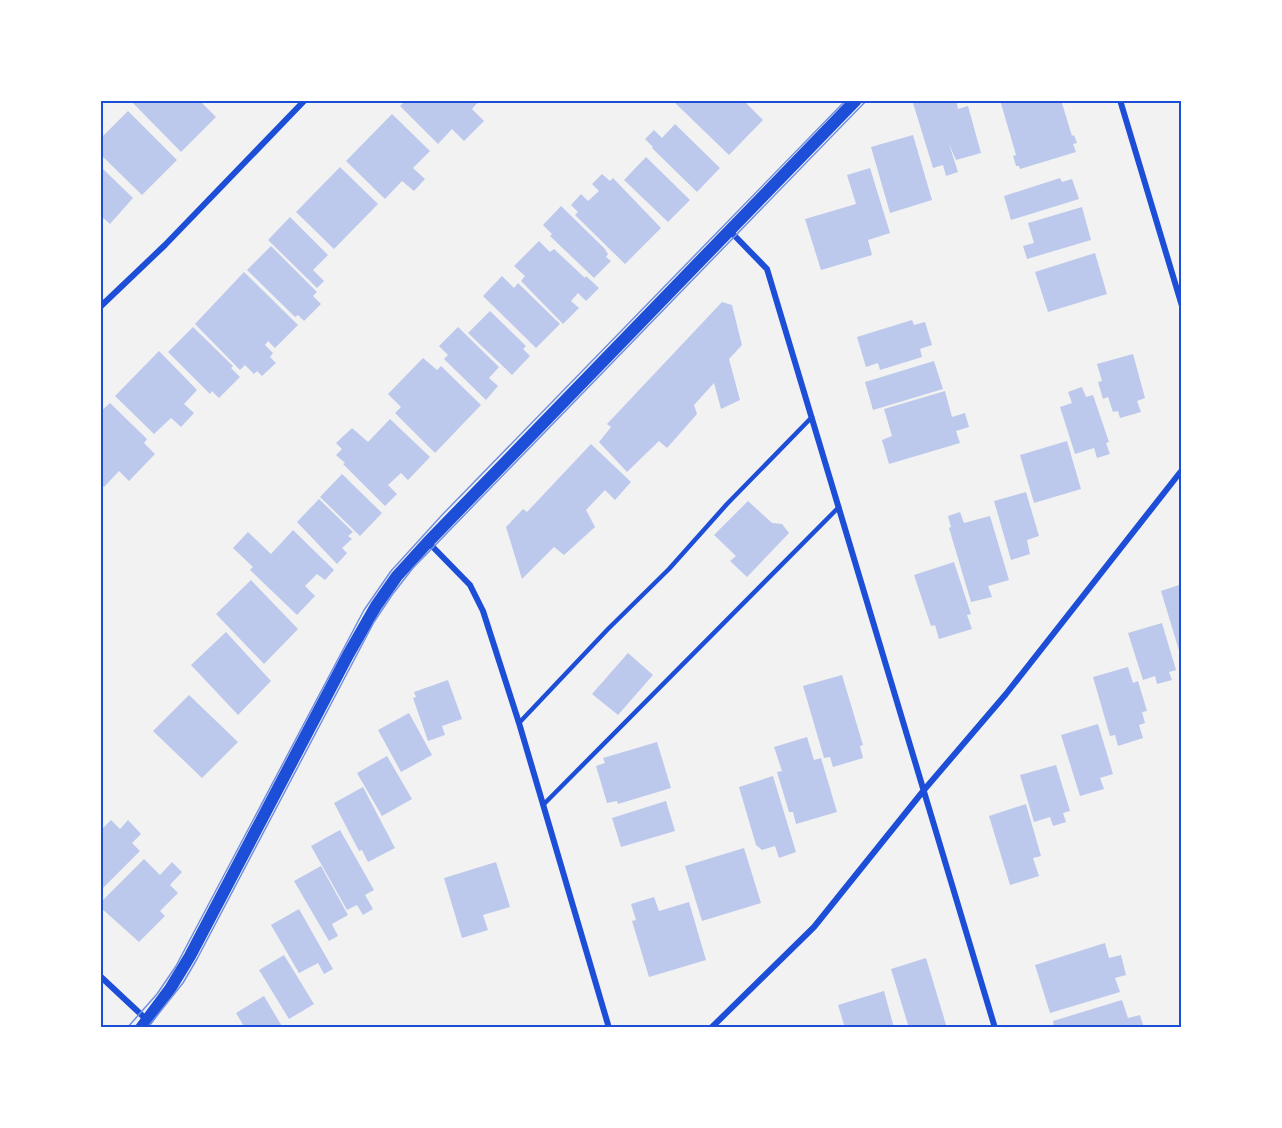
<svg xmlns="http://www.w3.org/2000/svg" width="1282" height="1128" font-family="Barlow,sans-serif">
<rect width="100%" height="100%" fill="#f2f2f2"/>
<path fill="#bdc9ec" d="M130,100H199L216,117L181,152Z
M406,100H480L472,109L484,121L464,141L452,129L438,144L400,106Z
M672,100H743L763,120L729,155Z
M922,100H956L958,109L968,106L981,153L956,160L949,144L958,172L946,176L943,165L933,168L913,103Z
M1000,100H1061L1072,136L1074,135L1077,143L1073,144L1076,152L1020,169L1019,166H1016L1013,156L1016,155Z
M128,111L177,160L142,195L100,154V133L103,136Z
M392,114L430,151L413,168L425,179L414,191L402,181L385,199L346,161Z
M675,124L720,168L697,192L652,148L653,147L645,139L654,130L662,138Z
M913,135L932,200L890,213L871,147Z
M646,157L690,200L668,222L624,180Z
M100,166L133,198L110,224L100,215Z
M340,167L378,204L334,249L296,212Z
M870,168L890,233L868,240L872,255L821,270L805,219L856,204L847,175Z
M602,174L610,181L613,178L661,228L625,264L575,215L578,212L571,205L581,194L588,201L599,191L592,184Z
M1060,178L1062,182L1072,179L1079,199L1011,220L1004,196Z
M561,206L604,248L608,254L606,257L611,261L594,278L550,236L552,234L543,225Z
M1082,207L1091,240L1027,259L1023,246L1034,243L1028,223Z
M290,217L328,255L313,270L324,281L317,288L268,240Z
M539,241L550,252L554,249L585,278L586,276L599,288L586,301L578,293L571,301L579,308L563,324L521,281L525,276L514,266Z
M271,246L317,292L313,296L321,304L304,321L298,315L295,317L247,270Z
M1095,253L1107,294L1048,312L1035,272Z
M244,272L298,325L275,348L268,341L265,345L273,353L270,357L276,363L262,376L257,371L254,374L245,365L240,370L195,324Z
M502,276L514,288L518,283L560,324L536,348L483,296Z
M722,302L732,305L742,345L729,359L740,400L721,409L714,383L694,405L697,414L667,448L659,441L627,472L599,442L611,427L607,424Z
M490,311L526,346L523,349L530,356L512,375L468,333Z
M912,320L914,325L925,322L932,345L920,349L922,357L880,370L878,363L866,367L857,337Z
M193,327L233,366L231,368L240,377L219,398L212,391L210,394L168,352Z
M458,327L499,367L489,378L498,386L486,400L444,359L448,355L439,346Z
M159,351L197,390L184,404L194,413L181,427L171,418L154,434L115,396Z
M1133,354L1145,398L1137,401L1141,412L1120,418L1118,411L1113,412L1108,397L1103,399L1098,382L1102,381L1097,364Z
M423,358L437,370L441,366L481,405L435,453L395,413L401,407L388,394Z
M934,361L943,389L873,410L865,382Z
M1082,387L1086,397L1093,395L1109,442L1106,443L1110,454L1097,458L1094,448L1075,454L1060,407L1072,403L1068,392Z
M945,391L952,417L965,413L969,427L956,431L960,443L889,464L882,440L892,436L884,409Z
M110,403L147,439L144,443L155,454L129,481L119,471L104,487L100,484V412Z
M390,419L430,457L408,480L401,473L388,485L397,494L385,506L343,464L345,463L336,455L342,449L336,443L352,428L368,442Z
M1067,441L1081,489L1034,503L1020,455Z
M591,444L631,482L615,500L605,490L586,510L595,527L564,555L554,547L522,579L506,527L523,509L527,512Z
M342,474L382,513L360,536L320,497Z
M1026,492L1039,536L1027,540L1030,554L1011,560L994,501Z
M319,499L353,532L348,536L352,539L342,548L347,553L337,564L297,522Z
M748,501L772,523L782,524L789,533L747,577L730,561L736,556L714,535Z
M960,512L964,523L990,516L1009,580L988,586L992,597L971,602L949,528L951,527L948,516Z
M293,530L334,570L325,580L317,574L305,586L315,596L297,615L250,570L253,567L233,548L248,532L271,554Z
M954,562L971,614L967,615L972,629L939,639L935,625L931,626L914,575Z
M251,580L298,629L264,664L216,614Z
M1182,584V656L1181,657L1161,591Z
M1162,623L1176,670L1169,672L1172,680L1157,684L1155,676L1143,680L1128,633Z
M226,632L271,681L238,715L191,665Z
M628,653L653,675L618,715L592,694Z
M1128,667L1133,683L1138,681L1147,711L1142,712L1145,723L1139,725L1143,738L1118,746L1115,735L1110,736L1093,677Z
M842,675L863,745L860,746L863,758L833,767L830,757L824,758L803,686Z
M448,680L462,719L442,726L445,735L428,741L413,698L416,697L414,692Z
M189,695L238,742L202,778L153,731Z
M409,713L432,755L401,772L378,730Z
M1098,724L1113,774L1100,778L1104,789L1080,796L1061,735Z
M807,737L814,760L821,758L837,812L796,824L793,812H789L777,772L782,771L774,747Z
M657,742L671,788L618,804L617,801L607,803L596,766L605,763L603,758Z
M387,756L412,799L382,816L357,773Z
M1056,765L1070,811L1063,813L1066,822L1053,826L1050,817L1034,822L1020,775Z
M773,776L796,852L779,858L775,846L762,850L756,845L739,787Z
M363,787L395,848L368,862L362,850L359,851L334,803Z
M666,801L675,831L621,847L612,818Z
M1026,804L1041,856L1033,858L1039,876L1010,885L989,816Z
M111,820L120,829L128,820L141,834L132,843L140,851L100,891V831Z
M340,830L374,890L365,895L373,909L363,915L357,905L347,910L311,846Z
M744,848L761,903L702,921L685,866Z
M144,859L160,875L172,862L182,872L170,885L178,893L160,911L165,916L139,942L100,907V903Z
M496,862L510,907L483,915L488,930L462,938L444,878Z
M321,866L348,915L332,924L338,936L329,941L294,881Z
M654,897L659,911L689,902L706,960L649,977L632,921L636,920L631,904Z
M299,909L333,969L324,974L318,963L299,973L271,925Z
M1105,943L1109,958L1121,955L1126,975L1115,978L1120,992L1050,1013L1035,965Z
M284,955L314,1004L289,1019L259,970Z
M926,958L947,1028H909L891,969Z
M884,991L894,1028H845L838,1005Z
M264,996L283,1028H245L236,1013Z
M1122,1000L1128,1018L1140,1015L1144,1028H1054L1053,1021Z"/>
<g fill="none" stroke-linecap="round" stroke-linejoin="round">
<path stroke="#1d4ed8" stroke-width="4.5" d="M519,723L608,629L669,569L727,504L812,417
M543,805L839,507"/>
<path stroke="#1d4ed8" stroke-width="6" d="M1120,100L1182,306
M730,231L767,269L995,1028
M100,307L165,245L305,100
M428,542L470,585L483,611L519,723L609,1028
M100,976L147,1020
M711,1028L814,927L924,790L1006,694L1182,470"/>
<path stroke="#1d4ed8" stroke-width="12" d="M141,1028L170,989L190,956L348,655L376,606L397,576L428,542L856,100"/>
<path stroke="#7290e2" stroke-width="1.5" d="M127,1028L157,994L176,966L364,610L391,571L442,515L846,100
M147,1028L183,983L197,959L374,622L392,595L413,568L867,100"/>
</g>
<rect width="1282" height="1128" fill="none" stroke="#ffffff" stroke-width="204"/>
<rect x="102" y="102" width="1078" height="924" fill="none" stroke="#1d4ed8" stroke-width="2"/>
</svg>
